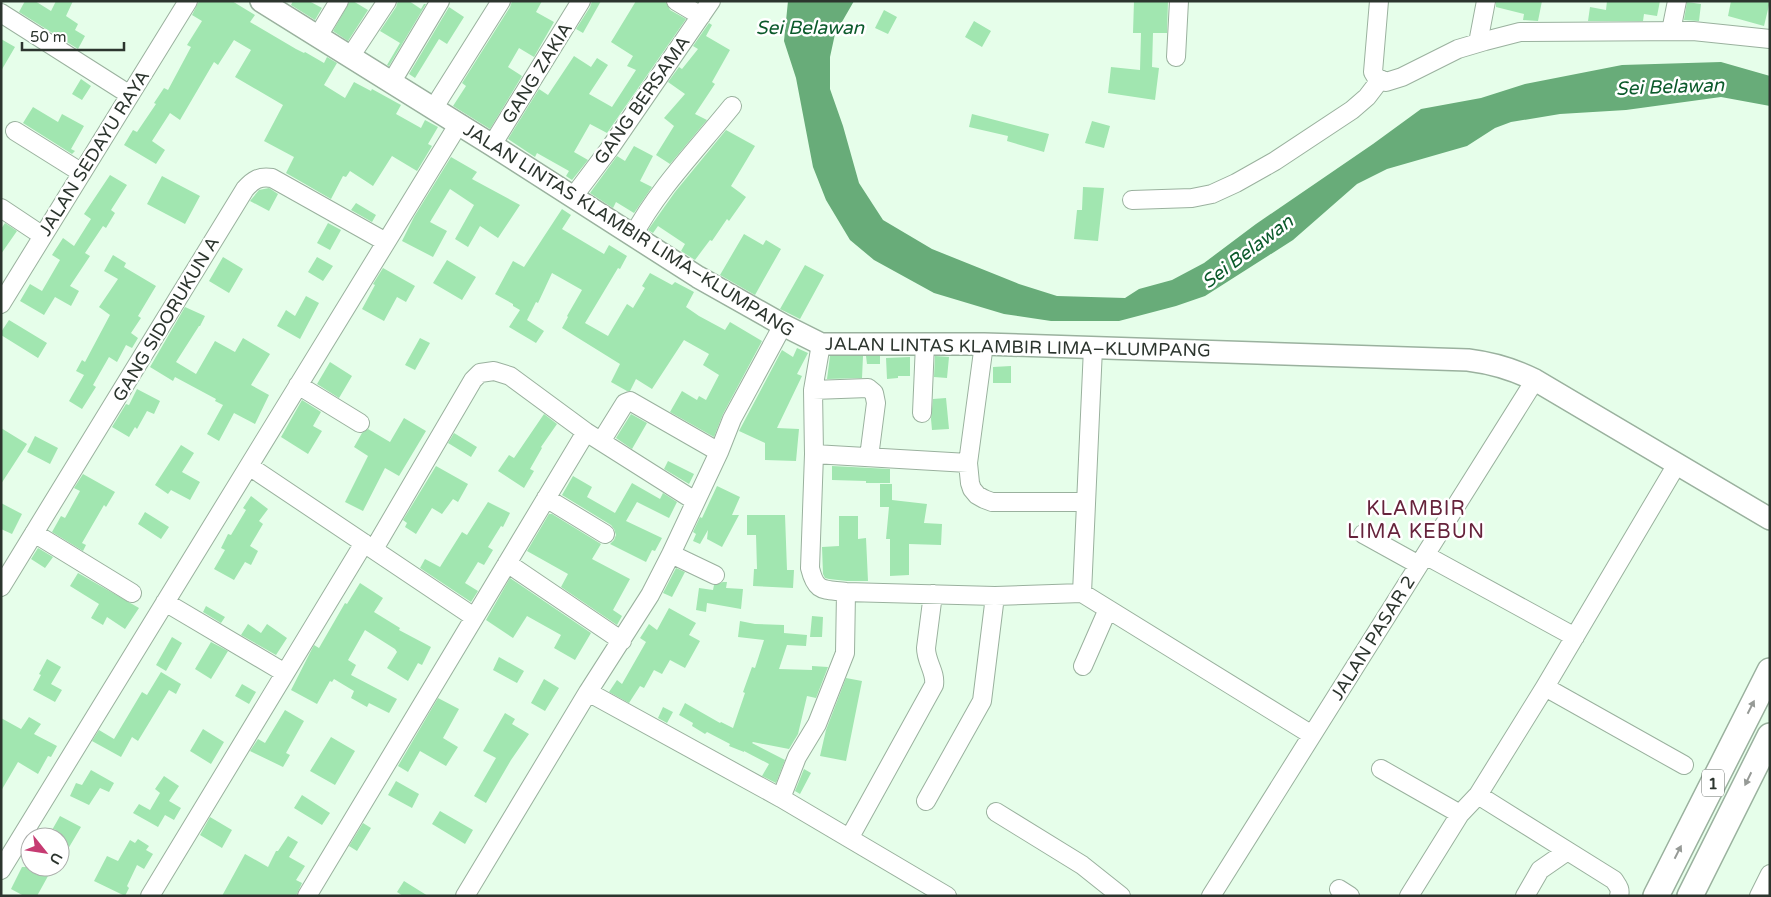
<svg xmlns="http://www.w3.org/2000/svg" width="1771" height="897" font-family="'Varela Round',sans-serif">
<rect width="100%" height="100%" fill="#e6feea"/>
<path fill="#68ac79" d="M788,1H854L835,34L830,57V89L843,126L859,183L883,220L932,249L1019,284L1057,296L1125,298L1139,289L1172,280L1204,263L1256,224L1373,144L1421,109L1481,98L1525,84L1622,65L1721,62L1770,76V106L1721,97L1626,110L1560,114L1511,122L1495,128L1467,146L1387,169L1357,184L1293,240L1205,296L1176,306L1119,321H1051L1004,314L934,293L874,260L850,240L826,200L813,167L796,78L784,41Z"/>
<path fill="#a1e6b0" d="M25,1H35L51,11L56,1H73L66,16L78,24L75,30L85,36L78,49L19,12Z
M199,1H232L255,15L250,22L296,49L304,53L305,52L324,63L327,57L337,63L324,85L345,98L354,82L371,91L372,89L401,105L396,114L421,128L425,120L438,127L428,144L432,146L417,171L392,156L373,186L350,171L346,177L343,176L331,199L286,173L294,157L264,141L283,105L235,77L251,50L234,40L218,65L214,62L180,120L170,113L152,141L165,150L156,164L124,145L133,130L137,132L156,104L154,103L164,88L168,90L191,47L187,45L202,21L192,15Z
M293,1H309L322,8L326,1L315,20L291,5Z
M350,1H353L368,10L348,41L333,31Z
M398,1H409L421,9L424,4H426L389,66L387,65L400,43L380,31L396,7Z
M512,1H542L536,12L554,22L534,57L519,48L508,67L522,76L490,129L453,106L466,86L462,83L510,7Z
M592,1H601L583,33L576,29L590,7Z
M636,1H665L670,10L686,19L607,133L590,124L574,152L588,160L572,180L566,176L569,171L537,153L535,157L508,139L539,89L548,95L574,56L591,67L597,58L608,65L589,94L612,107L636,70L627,66L633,56L611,42Z
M1134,1H1168L1167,33H1153L1152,67L1159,68L1155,100L1108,93L1111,67L1140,70L1141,33H1133Z
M1496,1H1542L1538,21L1523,20L1524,14L1496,7Z
M1607,1H1660L1657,16L1644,14L1643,21H1588L1590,7L1606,10Z
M1731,1H1770L1764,26L1728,16Z
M1687,2L1701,4L1699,21L1684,20Z
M449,7L464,17L447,44L439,39L415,78L409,74Z
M884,10L897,17L888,34L875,28Z
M974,21L991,31L982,47L965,37Z
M709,23L712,25L706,36L730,50L712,82L715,84L695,114L707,120L670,164L656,155L674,126L664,118L685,94L668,82L679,67L682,69L698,49L693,46Z
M1,39L15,47L1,71Z
M81,79L91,86L82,100L72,94Z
M33,107L58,122L62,114L84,126L71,149L75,151L72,154L23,123Z
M972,114L1049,134L1044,152L1007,141L1008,136L969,127Z
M1092,121L1110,126L1104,148L1085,143Z
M726,130L755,146L731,186L746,197L729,221L727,219L712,241L710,240L695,260L681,251L685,244L658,226L653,233L648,230L675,192Z
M634,146L653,156L640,181L652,187L634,213L616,202L613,208L590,193L617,156L625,161Z
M451,157L477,172L472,179L520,205L498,238L480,226L468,247L455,239L474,205L450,189L430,222L447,231L433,257L402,241L414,217Z
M110,175L127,185L111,210L115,213L106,228L103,226L85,253L90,256L70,286L79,291L71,306L55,297L44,315L20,301L30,284L42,291L60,260L52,255L63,238L74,246L91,219L84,214Z
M162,176L200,196L185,224L147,204Z
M1083,187L1104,188L1098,241L1074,239L1077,210H1082Z
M269,188L278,194L269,211L250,201L259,190Z
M356,203L376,215L372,222L351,210Z
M562,209L571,215L562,229L604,254L609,245L627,256L620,269L618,268L585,323L608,336L627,304L633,308L645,288L642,286L650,273L672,285L675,282L694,292L686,307L699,316L725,330L730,322L762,341L723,414L714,437L670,412L682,391L697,400L699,396L706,400L719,375L703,365L709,354L684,340L652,389L636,379L630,391H627L611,382L620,364L562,328L568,317L567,316L582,290L552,273L538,303L536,302L527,320L544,331L536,343L509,327L520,310L513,306V304L495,294L513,261L524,267Z
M5,223L17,231L1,254V229Z
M328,223L341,230L330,250L317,243Z
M744,234L763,245L766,240L781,249L755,295L720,275Z
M113,255L126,263L124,267L156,286L138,316L141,318L131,333L138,338L132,348L126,345L117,362L109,357L93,385L96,387L82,409L69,401L84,375L76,371L82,360L85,362L110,315L99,307L118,279L104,271Z
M223,257L243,269L229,293L209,281Z
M317,257L333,266L323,281L308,272Z
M447,260L476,277L462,300L433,283Z
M805,265L824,275L800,319L780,309Z
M383,268L415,286L406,302L397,297L384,321L362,309L375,285L373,284Z
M306,296L319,303L300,339L277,326L286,310L295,316Z
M185,307L205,316L200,326H199L176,362L196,374L215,341L235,352L243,338L270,354L251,385L269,395L255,424L234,413L219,441L207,434L223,405L215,401L216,399L175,377L173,381L150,367Z
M9,320L47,343L38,358L1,335V332Z
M420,338L430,343L415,370L405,365Z
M797,348L808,353L797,374L802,376L777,428L799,429L796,461L765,460V443L739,431L782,350L793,357Z
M830,356H863L862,378L827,379Z
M866,356H880V364H867Z
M935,356L949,357L947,378L934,377Z
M910,357V376H898V378L887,379L886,358Z
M330,362L352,376L339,398L317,384Z
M1011,366V383H993V367Z
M137,389L160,401L154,414L147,411L137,429L135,427L129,437L112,427L126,404L129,405Z
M946,398L949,429L932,430L931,419L933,399Z
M302,400L321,412L313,426L322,431L308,454L281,437Z
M544,414L557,424L541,447L542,448L530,469L534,471L524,488L498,471L509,455L514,458Z
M631,414L647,423L632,449L616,438Z
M404,418L426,431L399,476L385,468L363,511L345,502L368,456L354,447L362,433L368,429L390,442Z
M1,428L27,444L1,484Z
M454,433L477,447L471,457L448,443Z
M35,436L58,448L50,464L27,452Z
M181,445L194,453L182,472L200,482L190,500L171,490L168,494L155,485Z
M668,461L694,474L689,484L664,469Z
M436,466L468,484L458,502L453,499L442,514L432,508L416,534L405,527L407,523L403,520Z
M832,466L890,469V483H866V481L832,480Z
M83,474L115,492L106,507L104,505L82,543L86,545L83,551L52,532L61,516L65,518L80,491L74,488Z
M573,476L592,487L587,497L615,513L632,483L660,499L663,493L677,502L669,518L637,502L626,521L662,538L655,551L652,550L646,562L610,544L614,540L616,535L614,529L611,525L562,495Z
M880,484H892V500L927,504L924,523L942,524L941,545L909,544V575L890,576V539H886L889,507H880Z
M717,486L740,497L732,515H739L722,547L707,539L708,530L700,544L693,541L696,534L693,532L700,517L702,518Z
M251,496L268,509L259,521L263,524L250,546L258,551L251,565L245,562L234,580L214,569L225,550L221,548L228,534L231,535L246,510L243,508Z
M488,502L510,513L503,527L501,526L488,547L493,550L484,565L478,562L465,583L478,591L471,602L420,568L425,559L440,567L462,532L467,535Z
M1,503L22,514L12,534L1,529Z
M145,512L169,527L161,539L138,524Z
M549,514H552L601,544L592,559L630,579L613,610L622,616L617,625L561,587L568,574L527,551Z
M747,515H785L787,570H794L793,588L753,586L754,569H757L756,535H747Z
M839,516H858V539L866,538L868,581H847L829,579L825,578L823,574L822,547L839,546Z
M38,548L53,557L45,568L31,559Z
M676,568L685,572L672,597L663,593Z
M78,573L139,608L125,629L107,617L103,625L91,618L99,604L70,586Z
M510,578L591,633L575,660L554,648L561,635L527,616L513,638L486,620Z
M723,582H727L726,588L743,589L741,609L707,603L706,612L696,610L699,588L713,590L714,585Z
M360,583L383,598L374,612L400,628L399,630L431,647L422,665L418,663L408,681L387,668L397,652L395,649L365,630L348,660L356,665L351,675L397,699L389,713L369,703L367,707L351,698L354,691L334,679L332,682L330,681L317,704L291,690L314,645L319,648L345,603L347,604Z
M206,606L225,617L221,623L203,612Z
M669,608L696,623L689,635L700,641L685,668L670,660L662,674L654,670L644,688L640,686L629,703L609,692L617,680L622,684L646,642L640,638L649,624L657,630Z
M812,616L823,617L822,637H810Z
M740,621L755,624L784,625V633L807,635L806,646L787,645L779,669L812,670V666L828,667L816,698L807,696L798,734L789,749L753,742L752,743L785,760L776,783L762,776L769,764L744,751V752L729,746L730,744L707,732L705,734L692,726L693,723L679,715L685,703L720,723L721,722L733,728L745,693L743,692L752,667L755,668L764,640L738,637Z
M248,624L261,633L267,624L287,638L276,655L241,635Z
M172,637L182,643L166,671L156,665Z
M211,642L228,651L211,679L195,669Z
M499,657L524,671L517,683L493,670Z
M47,659L61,667L51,684L62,690L55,702L33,690L41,675L39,674Z
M161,672L181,684L176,694L169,690L138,741L132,737L121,757L92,741L99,730L114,739L142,692L147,695Z
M846,678L862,681L846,761L820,756L826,730Z
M544,679L559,688L545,711L531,703Z
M242,684L256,692L249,704L235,696Z
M438,698L459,709L443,738L458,747L446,766L420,751L408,772L398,766Z
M663,707L673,712L667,723L658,718Z
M285,710L304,721L286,753L290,755L283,767L250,751L258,739L265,743Z
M505,713L515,719L512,724L529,734L511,760L486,803L474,796L496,758L483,751Z
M29,717L41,724L34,734L57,746L51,757L48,756L38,774L18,762L1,791V718L21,729Z
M203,729L224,742L211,764L190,751Z
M331,737L355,751L335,785L310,771Z
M804,769L811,773L800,794L795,791Z
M91,770L114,783L109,792L100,788L89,805L70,796L76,783L82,785Z
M164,776L179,786L169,801L181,808L174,820L165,815L158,827L133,813L139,804L150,810L160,793L155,789Z
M396,781L419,794L412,808L388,795Z
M302,795L330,813L322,825L294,808Z
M440,811L473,830L465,844L432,824Z
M60,816L81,827L68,849L60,845V837H48Z
M210,817L232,830L222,848L200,835Z
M363,823L371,828L357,851L349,846Z
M288,836L298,842L289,857L305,866L296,880L302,883L296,896H222L245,854L268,867L276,851H278Z
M138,839L149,846L146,850L153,854L144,869L137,865L127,886L129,888L125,896L94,881L107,856L118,861L130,840L135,843Z
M22,867H53L37,896H24L11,889Z
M404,881L428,896H403L397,892Z"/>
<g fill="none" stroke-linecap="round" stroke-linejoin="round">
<defs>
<path id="minor" d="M676,1L701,16
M1379,1L1373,72L1376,77L1386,82L1402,77L1458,49L1485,41L1520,32L1693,31L1770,39
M1,13L130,95
M1671,31L1677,1
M318,36L339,1
M1478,43L1486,1
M350,57L387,1
M1176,57L1179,1
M391,83L440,1
M433,109L501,1
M15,131L82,173
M492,145L581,1
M573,197L610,148L711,1
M1132,200L1192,198L1212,194L1236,183L1275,161L1352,110L1367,97L1380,80
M1,208L43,236
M633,236C657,190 699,147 732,106
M1,304L188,1
M821,344L813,390L814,454L810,568C816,593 823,589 846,592L995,596L1082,593L1312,735
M984,344L968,463L970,483L972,489L977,495L984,499L992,502H1086
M298,385L360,423
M813,390L868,388L874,393L876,403L869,457
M922,413L925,344
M602,440L625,403L630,401L719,452
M814,454L968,463
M249,466L474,617
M546,498L605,534
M34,533L132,593
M1363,534L1419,565
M374,549L473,380L480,373L494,371L510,376L586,432L695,501
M671,554L715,575
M1425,555L1575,637
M507,563L622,641
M1,587L245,189C253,180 259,176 272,178L386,242
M1082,593L1093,348
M165,602L285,673
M1083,666L1108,609
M1545,687L1684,765
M588,692L781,798L947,896
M1381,769L1460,814
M1478,795L1614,880C1618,886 1621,889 1619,896
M781,798L797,757L817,724L845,653L846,592
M926,801L982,701L995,596
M996,812L1082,865L1121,896
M850,837L934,685C936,672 926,662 926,648L933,594
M1,870L458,125
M1339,889L1350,896
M150,896L364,543
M307,896L586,432
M465,896L588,692L650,595L671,554L719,452L732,419L783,325
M1211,896L1535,380
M1409,896L1460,814L1478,795L1545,687L1677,464
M1525,896L1540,870L1566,852
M1759,896L1770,874"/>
<path id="major" d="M261,1L492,145L698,277L783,325L821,344H984L1468,360C1492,363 1513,369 1535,380L1770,519"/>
<path id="highway" d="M1656,896L1770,671
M1690,896L1770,736"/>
</defs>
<use href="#minor" stroke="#9ab19e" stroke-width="20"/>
<use href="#major" stroke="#9ab19e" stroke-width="24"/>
<use href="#highway" stroke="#9ab19e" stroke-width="28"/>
<use href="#minor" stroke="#fff" stroke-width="18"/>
<use href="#major" stroke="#fff" stroke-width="21"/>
<use href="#highway" stroke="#fff" stroke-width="25"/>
</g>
<defs><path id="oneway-solid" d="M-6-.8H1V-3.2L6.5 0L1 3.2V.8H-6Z" transform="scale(1.25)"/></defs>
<g fill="#969a96">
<use href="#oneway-solid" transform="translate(1751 707) rotate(-63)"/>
<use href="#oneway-solid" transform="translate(1748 779) rotate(116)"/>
<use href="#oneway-solid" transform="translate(1678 852) rotate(-63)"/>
</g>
<g text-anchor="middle" stroke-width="5" stroke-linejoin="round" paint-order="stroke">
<rect fill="#fff" stroke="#6b726d" stroke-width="1" x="1702" y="769.5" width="22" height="27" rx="4"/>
<g font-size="16" font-weight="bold" fill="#2c352e">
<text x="1713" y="789">1</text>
</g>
<g font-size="18" fill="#2c352e" stroke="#fff">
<text transform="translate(537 73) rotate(-58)" y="6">GANG ZAKIA</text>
<text transform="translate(642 100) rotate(-55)" y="6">GANG BERSAMA</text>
<text transform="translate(94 153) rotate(-58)" y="6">JALAN SEDAYU RAYA</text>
<text transform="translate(629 230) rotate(32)" y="6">JALAN LINTAS KLAMBIR LIMA–KLUMPANG</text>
<text transform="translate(166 319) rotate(-59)" y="6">GANG SIDORUKUN A</text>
<text transform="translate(1018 347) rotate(1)" y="6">JALAN LINTAS KLAMBIR LIMA–KLUMPANG</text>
<text transform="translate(1373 638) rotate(-58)" y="6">JALAN PASAR 2</text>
</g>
<g font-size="19" font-style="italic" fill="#0b5a2b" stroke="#fff">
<text x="810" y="34">Sei Belawan</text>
<text transform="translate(1670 86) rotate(-2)" y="7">Sei Belawan</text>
<text transform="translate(1247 251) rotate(-37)" y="7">Sei Belawan</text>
</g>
<g font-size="20" letter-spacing="1" fill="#66233b" stroke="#fff">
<text x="1416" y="515">KLAMBIR<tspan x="1416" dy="23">LIMA KEBUN</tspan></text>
</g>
</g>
<rect width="1771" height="897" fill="none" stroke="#2c352e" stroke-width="5"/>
<g transform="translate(45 852) rotate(120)"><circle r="24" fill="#ffffff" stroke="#abaeab"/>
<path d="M0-4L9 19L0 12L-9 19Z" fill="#c63b72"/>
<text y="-8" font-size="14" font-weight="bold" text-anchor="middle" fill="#2c352e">U</text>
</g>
<path d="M22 42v8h102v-8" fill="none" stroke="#2c352e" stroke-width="2.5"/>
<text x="30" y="42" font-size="15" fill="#2c352e" stroke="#ffffff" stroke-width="4" paint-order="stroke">50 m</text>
</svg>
